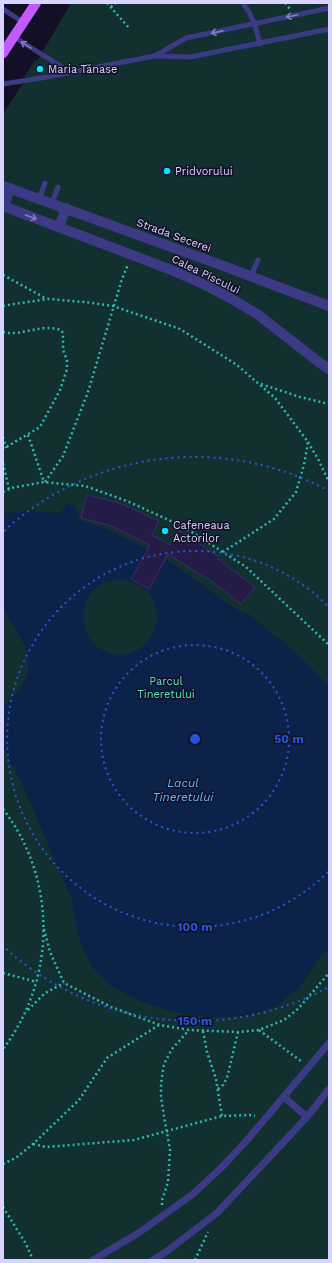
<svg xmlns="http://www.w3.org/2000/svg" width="332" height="1263" font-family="'Work Sans',sans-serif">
<rect width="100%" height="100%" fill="#130f26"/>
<path fill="#12302f" d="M71,3H329V1260H3V114L27,77H24L35,60L37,61Z"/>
<path fill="#0c2248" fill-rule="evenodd" d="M67,504L76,506L79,520L109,530L169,561L237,610L249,614L297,654L329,686V949L318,959L299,988L276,1006L250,1015L229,1017H207L174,1012L142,1002L111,986L92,967L81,944L75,921L72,900L24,788L3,747V708L23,685L28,671V656L24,644L3,608V513L28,511L61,513ZM122,580C126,581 130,581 134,583C168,597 163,644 128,654C122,655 114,655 107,652C100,649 93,645 89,638C77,616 85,588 110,581C114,580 118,580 122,580Z"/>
<path fill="#241b47" stroke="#3b2d73" d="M87,495L120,503L159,521L152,535L170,545L180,531L219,557L218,559L255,587L241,604L206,577L205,578L168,554L149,589L131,579L150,545L111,526L81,518Z"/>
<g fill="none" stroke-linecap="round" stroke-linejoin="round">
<path stroke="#2fb8b0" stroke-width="2.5" stroke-dasharray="2 3" stroke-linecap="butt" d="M107,3L129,28
M285,3L290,9
M111,7L116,3
M3,275L47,299
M3,306L14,304L48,299L85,302L113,306L180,329L237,365L275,398L308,442L304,465L296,492L274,519L223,552
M3,332C22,337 40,323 61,330L63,333V350L67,360V369L60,390L40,427L3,449
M261,384L300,397L329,404
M28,435L44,482
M3,437L6,448
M308,442L318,459L329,482
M3,463L9,489
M45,482L63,456L88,392L122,279L128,264
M3,492L11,488L44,482L85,486L127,501L184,527L246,567L329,645
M3,809C57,879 57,978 3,1049
M44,929L50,952L64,983L111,1007L160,1025L189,1030L238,1032L259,1030L284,1020L298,1009L329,973
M3,973L37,982
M28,1010L45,993L64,983
M259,1030L302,1062
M203,1031L207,1052L216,1079L222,1116
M218,1089L223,1085L227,1078L238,1032
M33,1144L46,1147L134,1140L222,1116L250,1115L255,1116
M3,1164L17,1157L33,1144L79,1100L107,1058L159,1025
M162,1205V1200L168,1182L170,1150L164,1116L161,1097V1084L164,1064L172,1049L189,1030
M3,1207L26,1244L33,1260
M195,1260L208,1232"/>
<path stroke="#3d3a85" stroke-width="5" d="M243,3C253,16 256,28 260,44
M3,9L24,23
M14,37L70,72
M155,56L186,38L329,8
M3,84L47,77L154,56L190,57L329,29
M39,199L45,183
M52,203L58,187
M251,276L258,260"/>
<path stroke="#3d3a85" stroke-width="7" d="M284,1097L307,1117
M93,1260L140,1232L193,1194L223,1166L248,1139L329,1043
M153,1260L167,1251L217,1213L307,1117L329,1089"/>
<path stroke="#3d3a85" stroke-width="10" d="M3,186L221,265L329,306
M3,206L169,269L203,284L232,299L257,314L320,363L329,369
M4,206L10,188
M59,227L66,208"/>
<path stroke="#c25bff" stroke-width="10" d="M3,53L36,3"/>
</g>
<defs><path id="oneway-shaft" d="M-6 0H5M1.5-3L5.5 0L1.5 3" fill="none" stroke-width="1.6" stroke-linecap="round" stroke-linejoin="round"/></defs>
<g stroke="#837fbc">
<use href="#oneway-shaft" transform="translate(292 16) rotate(168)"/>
<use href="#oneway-shaft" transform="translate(217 32) rotate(169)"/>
<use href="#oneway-shaft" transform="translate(26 45) rotate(-148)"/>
<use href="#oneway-shaft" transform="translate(31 217) rotate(20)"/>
</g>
<g fill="none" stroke="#2655da" stroke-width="2" stroke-dasharray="2 4">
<circle cx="195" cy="739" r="94"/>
<path d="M328 872A188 188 0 1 1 328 606"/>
<path d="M327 988A282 282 0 0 1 4 947M4 531A282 282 0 0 1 327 490"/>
</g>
<g fill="#00e5ff" stroke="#130f26" stroke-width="1.5">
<circle cx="40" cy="69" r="4"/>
<circle cx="167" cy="171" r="4"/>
<circle cx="165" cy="531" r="4"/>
</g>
<g text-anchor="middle" stroke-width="3" stroke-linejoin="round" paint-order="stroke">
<g font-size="11" fill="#d9d4ff" stroke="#130f26" text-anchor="start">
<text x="48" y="73">Maria Tănase</text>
<text x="175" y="175">Pridvorului</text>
<text x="173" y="529">Cafeneaua<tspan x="173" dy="13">Actorilor</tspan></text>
</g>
<g font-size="11" fill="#d9d4ff" stroke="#130f26">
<text transform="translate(174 235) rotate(20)" y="4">Strada Secerei</text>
<text transform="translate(206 274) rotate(26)" y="4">Calea Piscului</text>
</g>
<g font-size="11" fill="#5fe0c0" stroke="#130f26">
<text x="166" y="685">Parcul<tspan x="166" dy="13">Tineretului</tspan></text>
</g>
<g font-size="12" font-style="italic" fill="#62b6ff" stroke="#130f26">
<text x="183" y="787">Lacul<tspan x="183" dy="14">Tineretului</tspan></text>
</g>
</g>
<circle cx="195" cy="739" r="6" fill="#2655da" stroke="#130f26" stroke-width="2"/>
<g font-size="12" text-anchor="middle" font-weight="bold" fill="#2655da" stroke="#130f26" stroke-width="3" stroke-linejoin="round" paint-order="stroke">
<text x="289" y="743">50 m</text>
<text x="195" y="931">100 m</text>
<text x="195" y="1025">150 m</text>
</g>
<rect width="332" height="1263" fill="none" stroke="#d9d4ff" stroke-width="8"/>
</svg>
